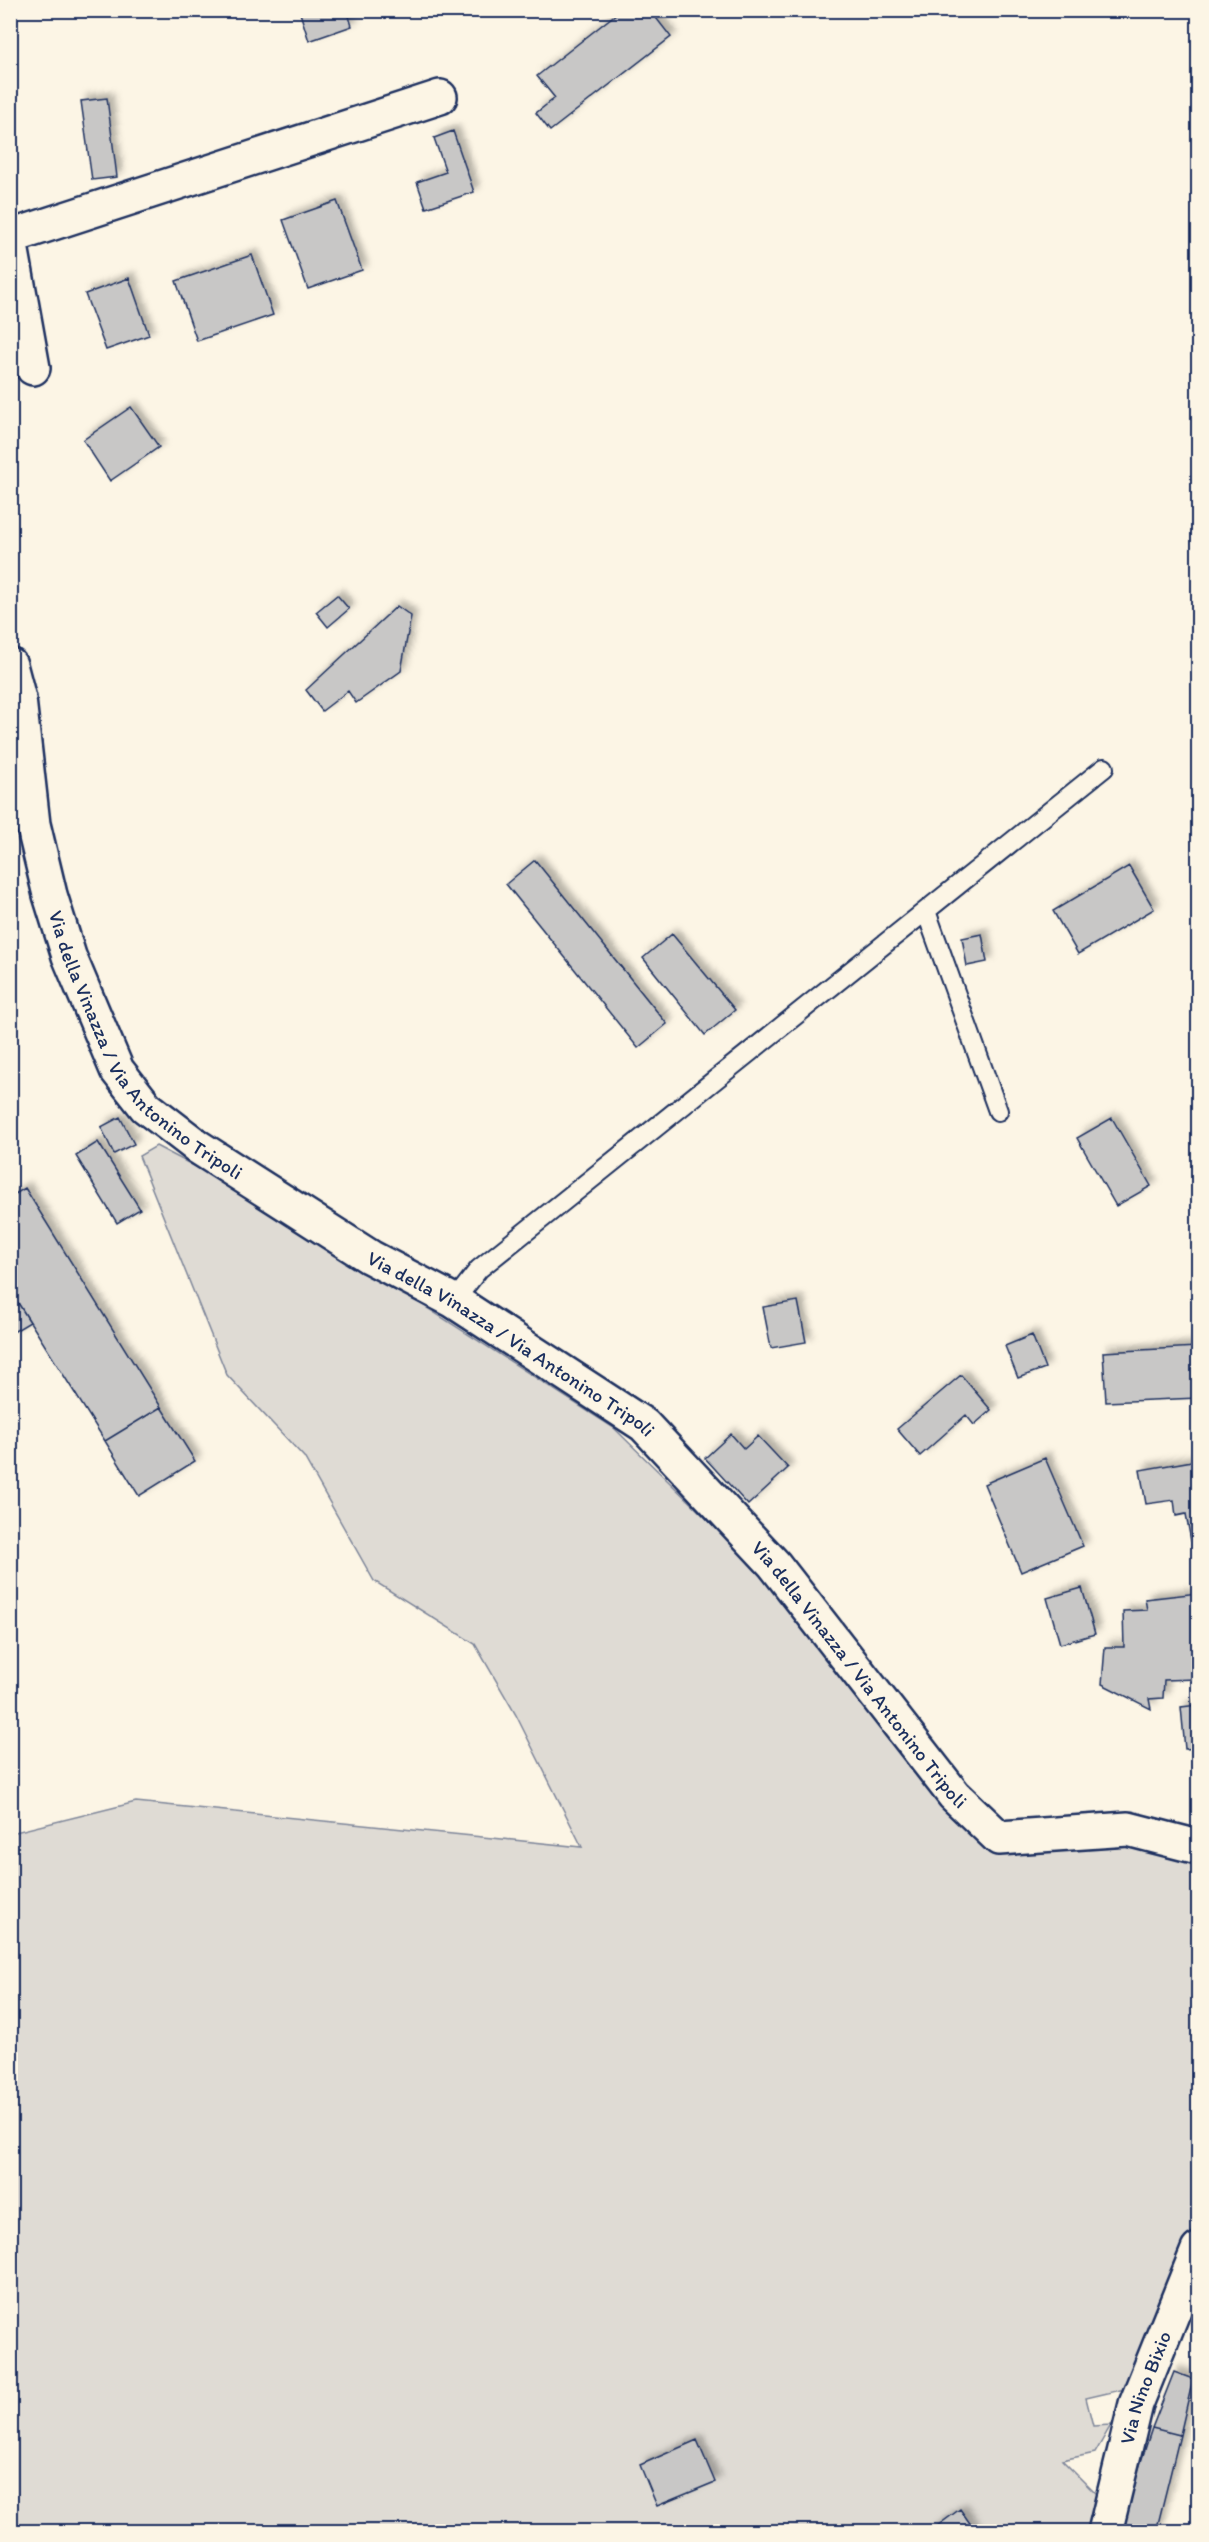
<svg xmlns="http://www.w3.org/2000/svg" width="1209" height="2542" font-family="Itim,sans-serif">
<defs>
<filter id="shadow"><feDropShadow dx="5.5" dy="-5.5" stdDeviation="3" flood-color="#0004"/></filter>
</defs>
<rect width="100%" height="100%" fill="#fcf5e5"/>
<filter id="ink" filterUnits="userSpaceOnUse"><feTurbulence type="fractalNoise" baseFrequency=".0167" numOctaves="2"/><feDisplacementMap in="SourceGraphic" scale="12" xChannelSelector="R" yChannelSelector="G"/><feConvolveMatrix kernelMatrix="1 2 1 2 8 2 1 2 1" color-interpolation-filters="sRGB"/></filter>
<g filter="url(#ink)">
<path fill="#dfdbd4" stroke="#7d8599" stroke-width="1.5" d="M156,1146L259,1200L614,1428L762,1573L990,1843C1050,1844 1149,1834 1198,1868V2217L1129,2388L1086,2398L1093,2426L1111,2425L1095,2453L1062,2460L1099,2497L1091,2531L11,2532V1833L136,1802L582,1847L516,1715L475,1644L374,1581L304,1457L227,1375L139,1156Z"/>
<path fill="#c8c7c6" stroke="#1b2f5e" stroke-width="1.5" filter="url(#shadow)" d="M299,10H347L352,26L309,41Z
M621,10H650L671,37L550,131L536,113L555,98L537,76Z
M107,98L117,177L92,180L81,101Z
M453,131L474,192L426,208L417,182L446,172L434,138Z
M337,201L362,270L308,289L283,220Z
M252,255L273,315L197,341L176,281Z
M129,278L149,335L106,350L85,294Z
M131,407L159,447L110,481L83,440Z
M337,595L349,609L328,627L316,612Z
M397,606L411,616L401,671L356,703L348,691L322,711L306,690Z
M535,860L667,1024L638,1048L506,884Z
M1129,866L1154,909L1078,954L1053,911Z
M672,934L735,1010L705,1035L643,958Z
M982,934L987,962L967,966L962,938Z
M120,1117L134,1144L114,1154L101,1127Z
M1112,1118L1151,1186L1116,1206L1077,1138Z
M98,1142L140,1209L117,1223L76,1156Z
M25,1188L161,1407L105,1441L10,1290V1197Z
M10,1290L30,1322L10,1334Z
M798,1301L806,1342L771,1348L763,1307Z
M1032,1335L1045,1368L1018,1378L1005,1346Z
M1197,1347L1198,1398L1106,1402L1103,1352Z
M961,1375L991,1410L974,1425L966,1415L920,1456L897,1429Z
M161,1407L195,1461L139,1496L105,1441Z
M731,1434L744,1449L758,1436L788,1468L748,1505L705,1458Z
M1045,1458L1083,1546L1021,1572L984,1484Z
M1198,1460V1540L1191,1541L1186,1514L1176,1516L1174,1500L1146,1504L1140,1470Z
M1082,1588L1095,1634L1060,1644L1047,1598Z
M1198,1593V1679L1164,1680L1163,1698L1149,1699L1151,1709L1102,1684L1105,1647H1124L1123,1611L1147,1610L1145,1599Z
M1198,1705V1748L1185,1749L1181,1707Z
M1174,2372L1193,2379L1180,2435L1152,2428Z
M1152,2428L1180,2435L1156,2532H1118Z
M697,2440L715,2482L657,2506L640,2465Z
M960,2509L976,2532H929Z"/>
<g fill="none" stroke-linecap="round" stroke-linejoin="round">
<defs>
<path id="lane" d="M926,911L998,1111
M454,1301L479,1269L1104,768"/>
<g id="street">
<path d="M10,237L440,97"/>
<path d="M10,240L33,368"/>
<path id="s1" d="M10,665L19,699L33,824L50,895L69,956L117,1070L146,1107L198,1147L370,1257L454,1301L644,1425L774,1564L954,1795L999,1838L1128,1829L1198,1847"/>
<path id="s2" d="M1105,2532L1136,2404L1198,2250"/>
</g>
</defs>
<use href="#lane" stroke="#1b2f5e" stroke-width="22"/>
<use href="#street" stroke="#1b2f5e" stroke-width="38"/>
<use href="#lane" stroke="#fcf5e5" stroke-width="18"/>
<use href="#street" stroke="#fcf5e5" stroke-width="33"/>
</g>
</g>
<g text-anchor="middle" stroke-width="4.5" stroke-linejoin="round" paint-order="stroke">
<g font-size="20" fill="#1b2f5e" stroke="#fcf5e5">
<text dy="7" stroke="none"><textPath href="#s1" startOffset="418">Via della Vinazza / Via Antonino Tripoli</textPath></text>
<text dy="7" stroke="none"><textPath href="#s1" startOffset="904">Via della Vinazza / Via Antonino Tripoli</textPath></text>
<text dy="7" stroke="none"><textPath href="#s1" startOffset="1390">Via della Vinazza / Via Antonino Tripoli</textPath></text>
<text dy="7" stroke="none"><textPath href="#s2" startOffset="150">Via Nino Bixio</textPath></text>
</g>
</g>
<rect width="1209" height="2542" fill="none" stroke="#fcf5e5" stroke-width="36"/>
<rect x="18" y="18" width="1173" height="2506" fill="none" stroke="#1b2f5e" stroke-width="2" filter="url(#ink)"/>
</svg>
